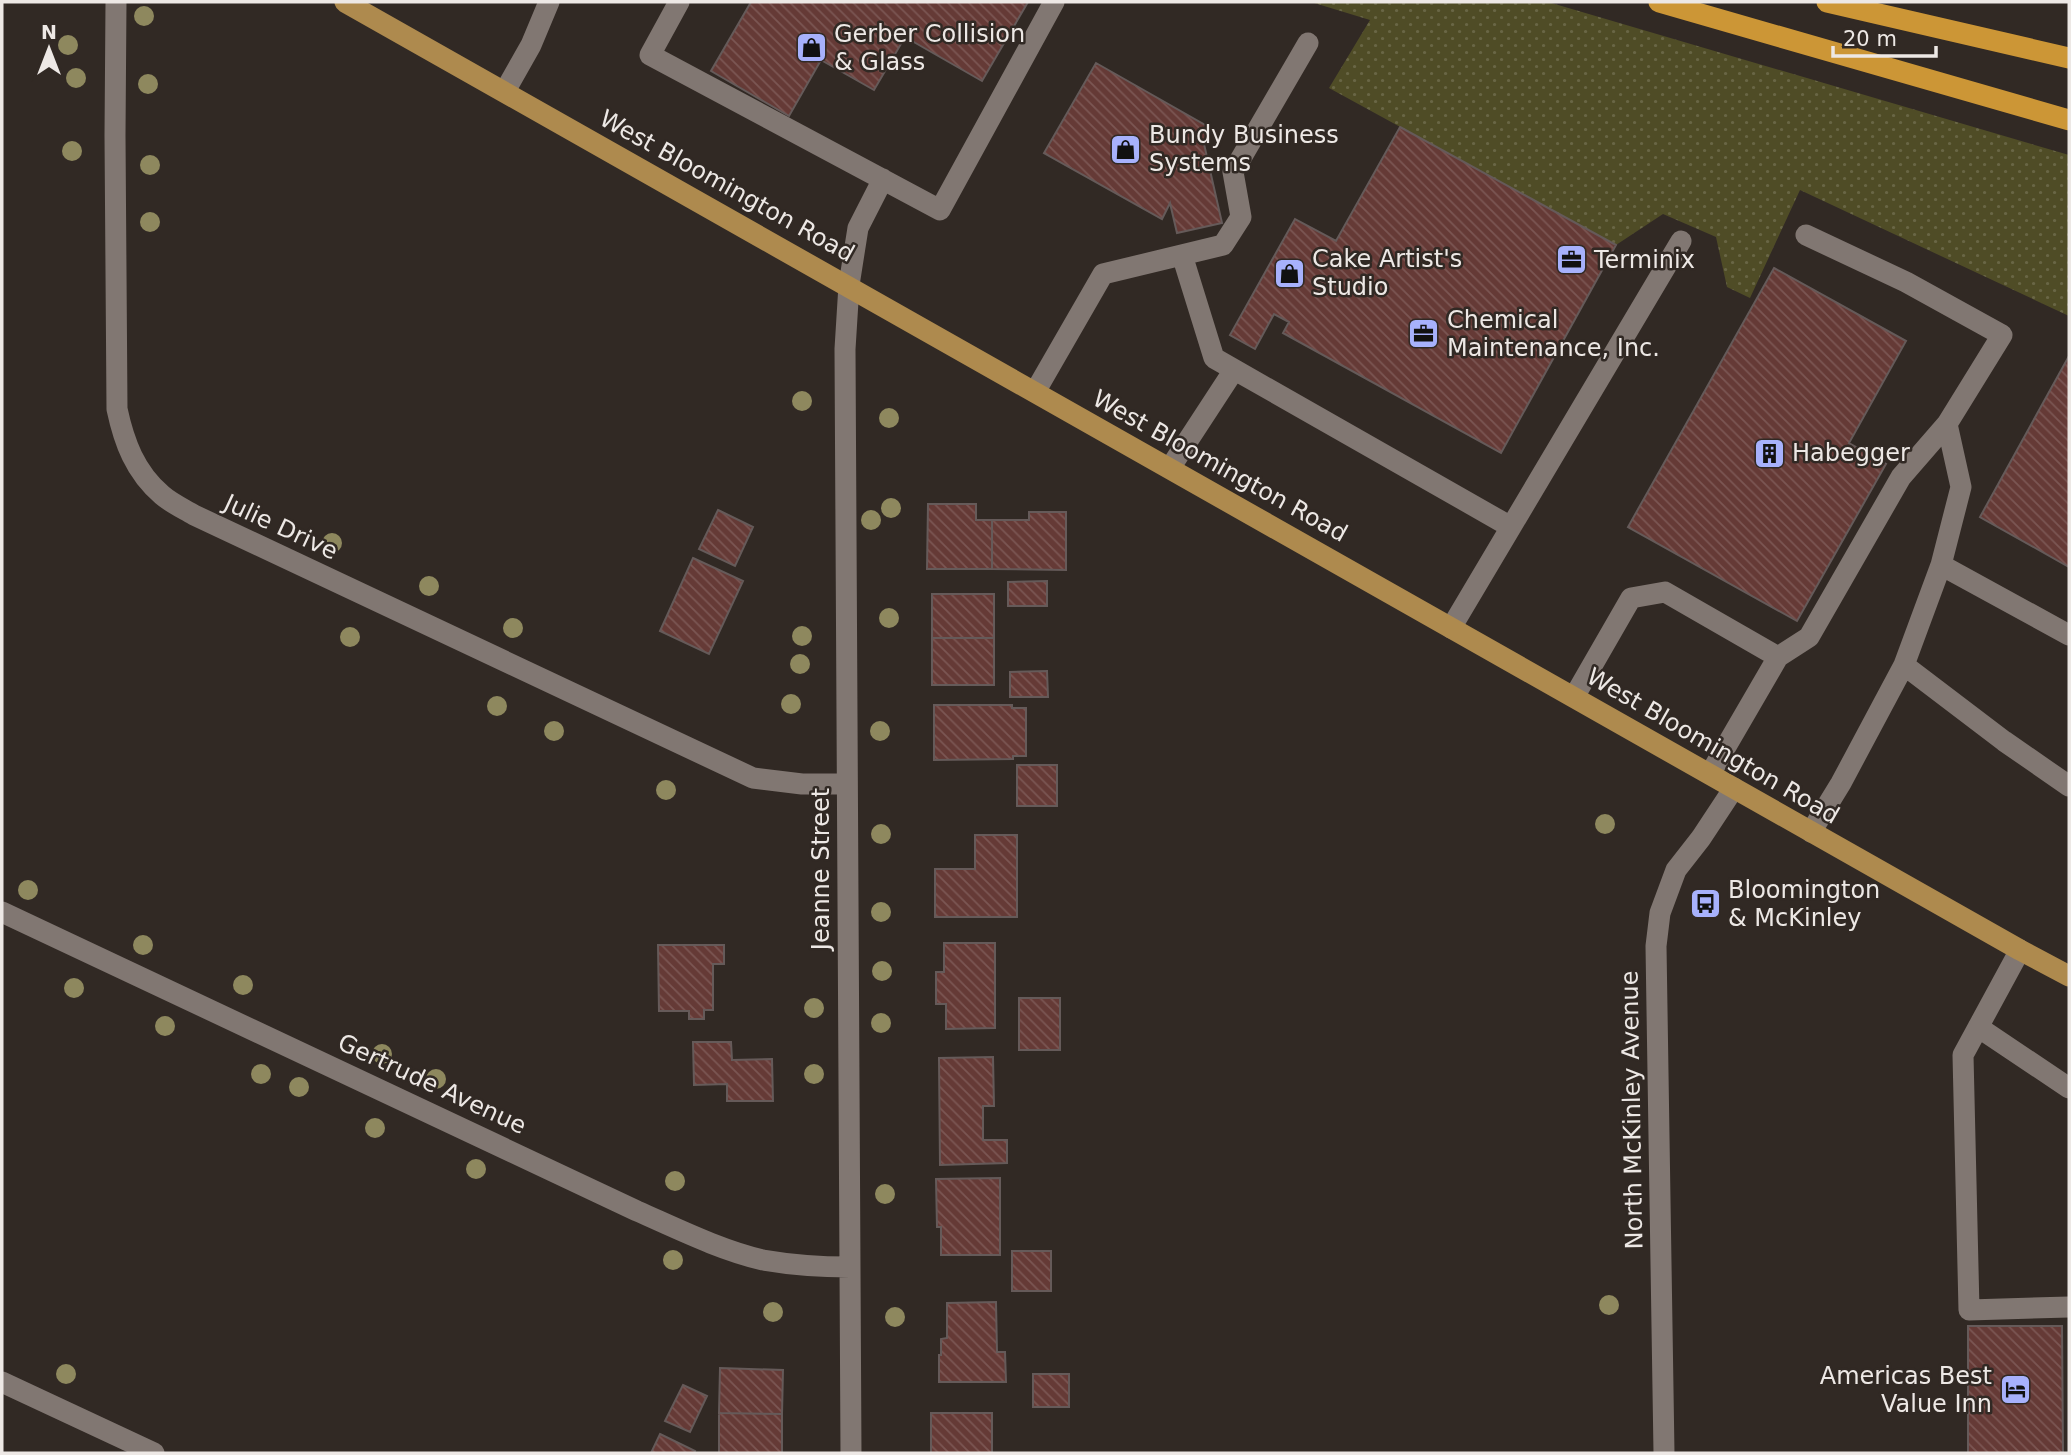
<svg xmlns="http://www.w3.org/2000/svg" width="2071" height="1455" font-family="'DejaVu Sans',sans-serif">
<defs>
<pattern id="grass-dots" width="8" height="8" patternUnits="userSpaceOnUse" patternTransform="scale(1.75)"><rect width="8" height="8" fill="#4f4c26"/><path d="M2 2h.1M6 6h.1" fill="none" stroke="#696645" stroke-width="1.8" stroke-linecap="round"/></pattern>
<pattern id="building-back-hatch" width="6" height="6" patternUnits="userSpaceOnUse" patternTransform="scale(1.75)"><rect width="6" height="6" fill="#653a36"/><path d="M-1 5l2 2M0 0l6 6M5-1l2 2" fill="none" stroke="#7b5653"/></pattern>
</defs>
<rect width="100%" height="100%" fill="#312924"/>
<path fill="url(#grass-dots)" d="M1311,2H1548L2069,155V316L1800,190L1750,298L1727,287L1716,237L1663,214L1616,245L1329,88L1370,20Z"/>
<path fill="url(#building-back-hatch)" stroke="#655a59" stroke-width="2" d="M751,2H1028L982,81L905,37L874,90L821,60L789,116L711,71Z
M1096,63L1212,129L1204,144L1222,223L1177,233L1170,203L1162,219L1044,153Z
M1400,127L1616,245L1501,453L1283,333L1289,322L1274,314L1255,349L1230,335L1295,219L1336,241Z
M1774,268L1906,341L1849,443L1886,464L1797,621L1628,527Z
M2069,356V567L1980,517Z
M928,504H976V520H992V569H927Z
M718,510L753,527L735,566L699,549Z
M1029,512H1066V570L992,569V520H1029Z
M693,558L743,581L709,654L660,631Z
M1047,581V606H1008V582Z
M932,594H994V638H932Z
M932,638H994V685H932Z
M1047,671L1048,697H1010V672Z
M934,705H1012V708H1026V756H1013V759L934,760Z
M1017,765H1057V806H1017Z
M975,835H1017V917H935V869H975Z
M944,943H995V1028L946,1029V1004H936V972H944Z
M658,945H724V964H713V1010H704V1019H689V1011H659Z
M1019,998H1060V1050H1019Z
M693,1042H731L732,1060L772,1059L773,1101H727V1084L694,1085Z
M993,1057L994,1106H983V1140H1007V1163L940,1165L939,1058Z
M1000,1178V1255H941V1227H937L936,1179Z
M1012,1251H1051V1291H1012Z
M996,1302L997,1352H1005L1006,1382H939V1355H941V1339L947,1338V1303Z
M1968,1326H2062L2063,1453H1968Z
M720,1368L783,1370L782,1414L719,1413Z
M1033,1374H1069V1407H1033Z
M683,1385L707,1396L690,1432L665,1421Z
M719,1413L782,1414V1453H719Z
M931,1413H992V1453H931Z
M660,1434L695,1451L694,1453H651Z"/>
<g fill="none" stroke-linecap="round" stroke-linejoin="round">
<path stroke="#817772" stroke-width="21" d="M116,2L115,135L117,409C124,442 135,472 162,495C171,503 184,509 194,515L753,778L802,784H846
M679,2L650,55L940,210L1054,2
M505,91L531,45L549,2
M1806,235L1906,282L2002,335L1947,424L1961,487L1941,565L1904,665
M1182,255L1214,358L1511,527
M1035,392L1103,274L1223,245L1241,217L1233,172L1308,43
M1170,468L1234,370
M1941,565L2069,635
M1451,628L1681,241
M1574,697L1631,598L1665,592L1778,657
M1710,774L1778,657L1809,637L1901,477L1947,424
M1811,832L1841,783L1904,665L2004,741L2069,786
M2,912L637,1211C678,1229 720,1250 763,1260C792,1265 821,1267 850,1267
M2020,950L1963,1055L1969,1310L2069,1307
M1978,1027L2069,1088
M2,1382L154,1453
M851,1453L845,349L849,285L858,228L883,179
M1664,1453L1656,946L1660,913L1676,870L1701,838L1734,788"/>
<path stroke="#ae8a4e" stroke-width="21" d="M345,2C904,316 1462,633 2020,950L2069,976"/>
<path stroke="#cc9636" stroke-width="21" d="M1659,2L2069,120
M1827,2L2069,58"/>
</g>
<g fill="#8e885e">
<circle cx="144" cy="16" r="10"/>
<circle cx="68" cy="45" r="10"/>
<circle cx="76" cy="78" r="10"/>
<circle cx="148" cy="84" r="10"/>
<circle cx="72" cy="151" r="10"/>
<circle cx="150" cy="165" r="10"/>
<circle cx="150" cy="222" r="10"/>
<circle cx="802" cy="401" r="10"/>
<circle cx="889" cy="418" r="10"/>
<circle cx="891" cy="508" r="10"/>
<circle cx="871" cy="520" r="10"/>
<circle cx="332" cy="543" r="10"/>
<circle cx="429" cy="586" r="10"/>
<circle cx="889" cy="618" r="10"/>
<circle cx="513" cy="628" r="10"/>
<circle cx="802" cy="636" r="10"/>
<circle cx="350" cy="637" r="10"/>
<circle cx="800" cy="664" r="10"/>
<circle cx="791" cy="704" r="10"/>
<circle cx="497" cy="706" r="10"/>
<circle cx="554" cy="731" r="10"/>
<circle cx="880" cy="731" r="10"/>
<circle cx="666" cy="790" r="10"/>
<circle cx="1605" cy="824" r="10"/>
<circle cx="881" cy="834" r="10"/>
<circle cx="28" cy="890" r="10"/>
<circle cx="881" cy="912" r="10"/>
<circle cx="143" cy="945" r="10"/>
<circle cx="882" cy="971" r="10"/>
<circle cx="243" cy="985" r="10"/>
<circle cx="74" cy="988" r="10"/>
<circle cx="814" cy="1008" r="10"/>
<circle cx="881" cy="1023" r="10"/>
<circle cx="165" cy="1026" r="10"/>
<circle cx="382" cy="1054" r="10"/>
<circle cx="261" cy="1074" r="10"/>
<circle cx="814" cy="1074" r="10"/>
<circle cx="436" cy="1079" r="10"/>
<circle cx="299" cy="1087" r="10"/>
<circle cx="375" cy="1128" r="10"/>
<circle cx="476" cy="1169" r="10"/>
<circle cx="675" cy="1181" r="10"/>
<circle cx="885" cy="1194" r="10"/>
<circle cx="673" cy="1260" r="10"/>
<circle cx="1609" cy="1305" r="10"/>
<circle cx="773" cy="1312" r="10"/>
<circle cx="895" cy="1317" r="10"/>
<circle cx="66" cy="1374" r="10"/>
</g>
<defs>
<symbol id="shop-square" viewBox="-11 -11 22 22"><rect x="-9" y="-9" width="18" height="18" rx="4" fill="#a7b1fc" stroke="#312924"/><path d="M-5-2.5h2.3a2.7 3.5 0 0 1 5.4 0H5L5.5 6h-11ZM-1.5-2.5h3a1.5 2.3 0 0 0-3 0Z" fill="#111"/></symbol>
<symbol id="office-square" viewBox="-11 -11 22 22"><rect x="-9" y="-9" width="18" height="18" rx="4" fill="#a7b1fc" stroke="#312924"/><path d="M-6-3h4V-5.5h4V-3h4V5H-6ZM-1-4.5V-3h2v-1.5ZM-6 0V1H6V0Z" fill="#111"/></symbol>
<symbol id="building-square" viewBox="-11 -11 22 22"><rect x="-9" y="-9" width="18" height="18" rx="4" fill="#a7b1fc" stroke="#312924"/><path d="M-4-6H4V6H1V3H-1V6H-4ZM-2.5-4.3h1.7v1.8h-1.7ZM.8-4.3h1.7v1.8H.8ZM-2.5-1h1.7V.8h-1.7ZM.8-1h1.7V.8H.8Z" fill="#111"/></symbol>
<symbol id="bus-square" viewBox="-11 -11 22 22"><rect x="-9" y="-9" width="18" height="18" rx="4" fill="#a7b1fc" stroke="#312924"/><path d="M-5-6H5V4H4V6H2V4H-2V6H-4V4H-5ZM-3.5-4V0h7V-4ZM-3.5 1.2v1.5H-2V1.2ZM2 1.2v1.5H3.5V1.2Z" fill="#111"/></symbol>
<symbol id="hotel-square" viewBox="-11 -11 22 22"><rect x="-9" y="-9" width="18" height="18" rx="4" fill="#a7b1fc" stroke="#312924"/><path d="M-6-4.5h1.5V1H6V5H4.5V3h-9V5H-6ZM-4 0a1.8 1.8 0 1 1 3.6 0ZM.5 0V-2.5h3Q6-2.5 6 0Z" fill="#111"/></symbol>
</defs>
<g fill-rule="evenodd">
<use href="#shop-square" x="794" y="30" width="35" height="35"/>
<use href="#shop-square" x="1108" y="132" width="35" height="35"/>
<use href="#office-square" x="1554" y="242" width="35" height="35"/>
<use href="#shop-square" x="1272" y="256" width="35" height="35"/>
<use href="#office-square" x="1406" y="316" width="35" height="35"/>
<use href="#building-square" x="1752" y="436" width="35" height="35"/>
<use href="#bus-square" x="1688" y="886" width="35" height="35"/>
<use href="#hotel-square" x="1998" y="1372" width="35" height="35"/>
</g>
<g text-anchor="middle" stroke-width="5" stroke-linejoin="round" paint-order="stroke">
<g font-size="24" fill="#ede8e5" stroke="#312924" text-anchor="start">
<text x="834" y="42">Gerber Collision<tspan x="834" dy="28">&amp; Glass</tspan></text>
<text x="1149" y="143">Bundy Business<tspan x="1149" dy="28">Systems</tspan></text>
<text x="1312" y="267">Cake Artist's<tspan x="1312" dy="28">Studio</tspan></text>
<text x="1594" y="268">Terminix</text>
<text x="1447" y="328">Chemical<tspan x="1447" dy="28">Maintenance, Inc.</tspan></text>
<text x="1792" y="461">Habegger</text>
<text x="1728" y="898">Bloomington<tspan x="1728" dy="28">&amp; McKinley</tspan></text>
<text x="1992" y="1384" text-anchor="end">Americas Best<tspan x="1992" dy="28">Value Inn</tspan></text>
</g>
<g font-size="24" fill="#ede8e5" stroke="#312924">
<text transform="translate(727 186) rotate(29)" y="8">West Bloomington Road</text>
<text transform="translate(1220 466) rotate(29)" y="8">West Bloomington Road</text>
<text transform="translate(281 527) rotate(25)" y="8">Julie Drive</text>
<text transform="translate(1713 746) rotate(30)" y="8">West Bloomington Road</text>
<text transform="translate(821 869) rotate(-90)" y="8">Jeanne Street</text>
<text transform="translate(432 1084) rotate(25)" y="8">Gertrude Avenue</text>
<text transform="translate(1632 1110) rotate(-91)" y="8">North McKinley Avenue</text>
</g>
</g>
<rect width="2071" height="1455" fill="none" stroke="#ede8e5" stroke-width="7"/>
<g transform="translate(49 49)" stroke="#312924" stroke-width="5" paint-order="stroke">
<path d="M0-5L12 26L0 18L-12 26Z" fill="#ede8e5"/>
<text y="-10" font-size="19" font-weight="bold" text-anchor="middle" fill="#ede8e5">N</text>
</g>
<path d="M1833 46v10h103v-10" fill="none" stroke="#ede8e5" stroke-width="3.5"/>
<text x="1843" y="46" font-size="21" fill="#ede8e5" stroke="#312924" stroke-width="5" paint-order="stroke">20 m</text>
</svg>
